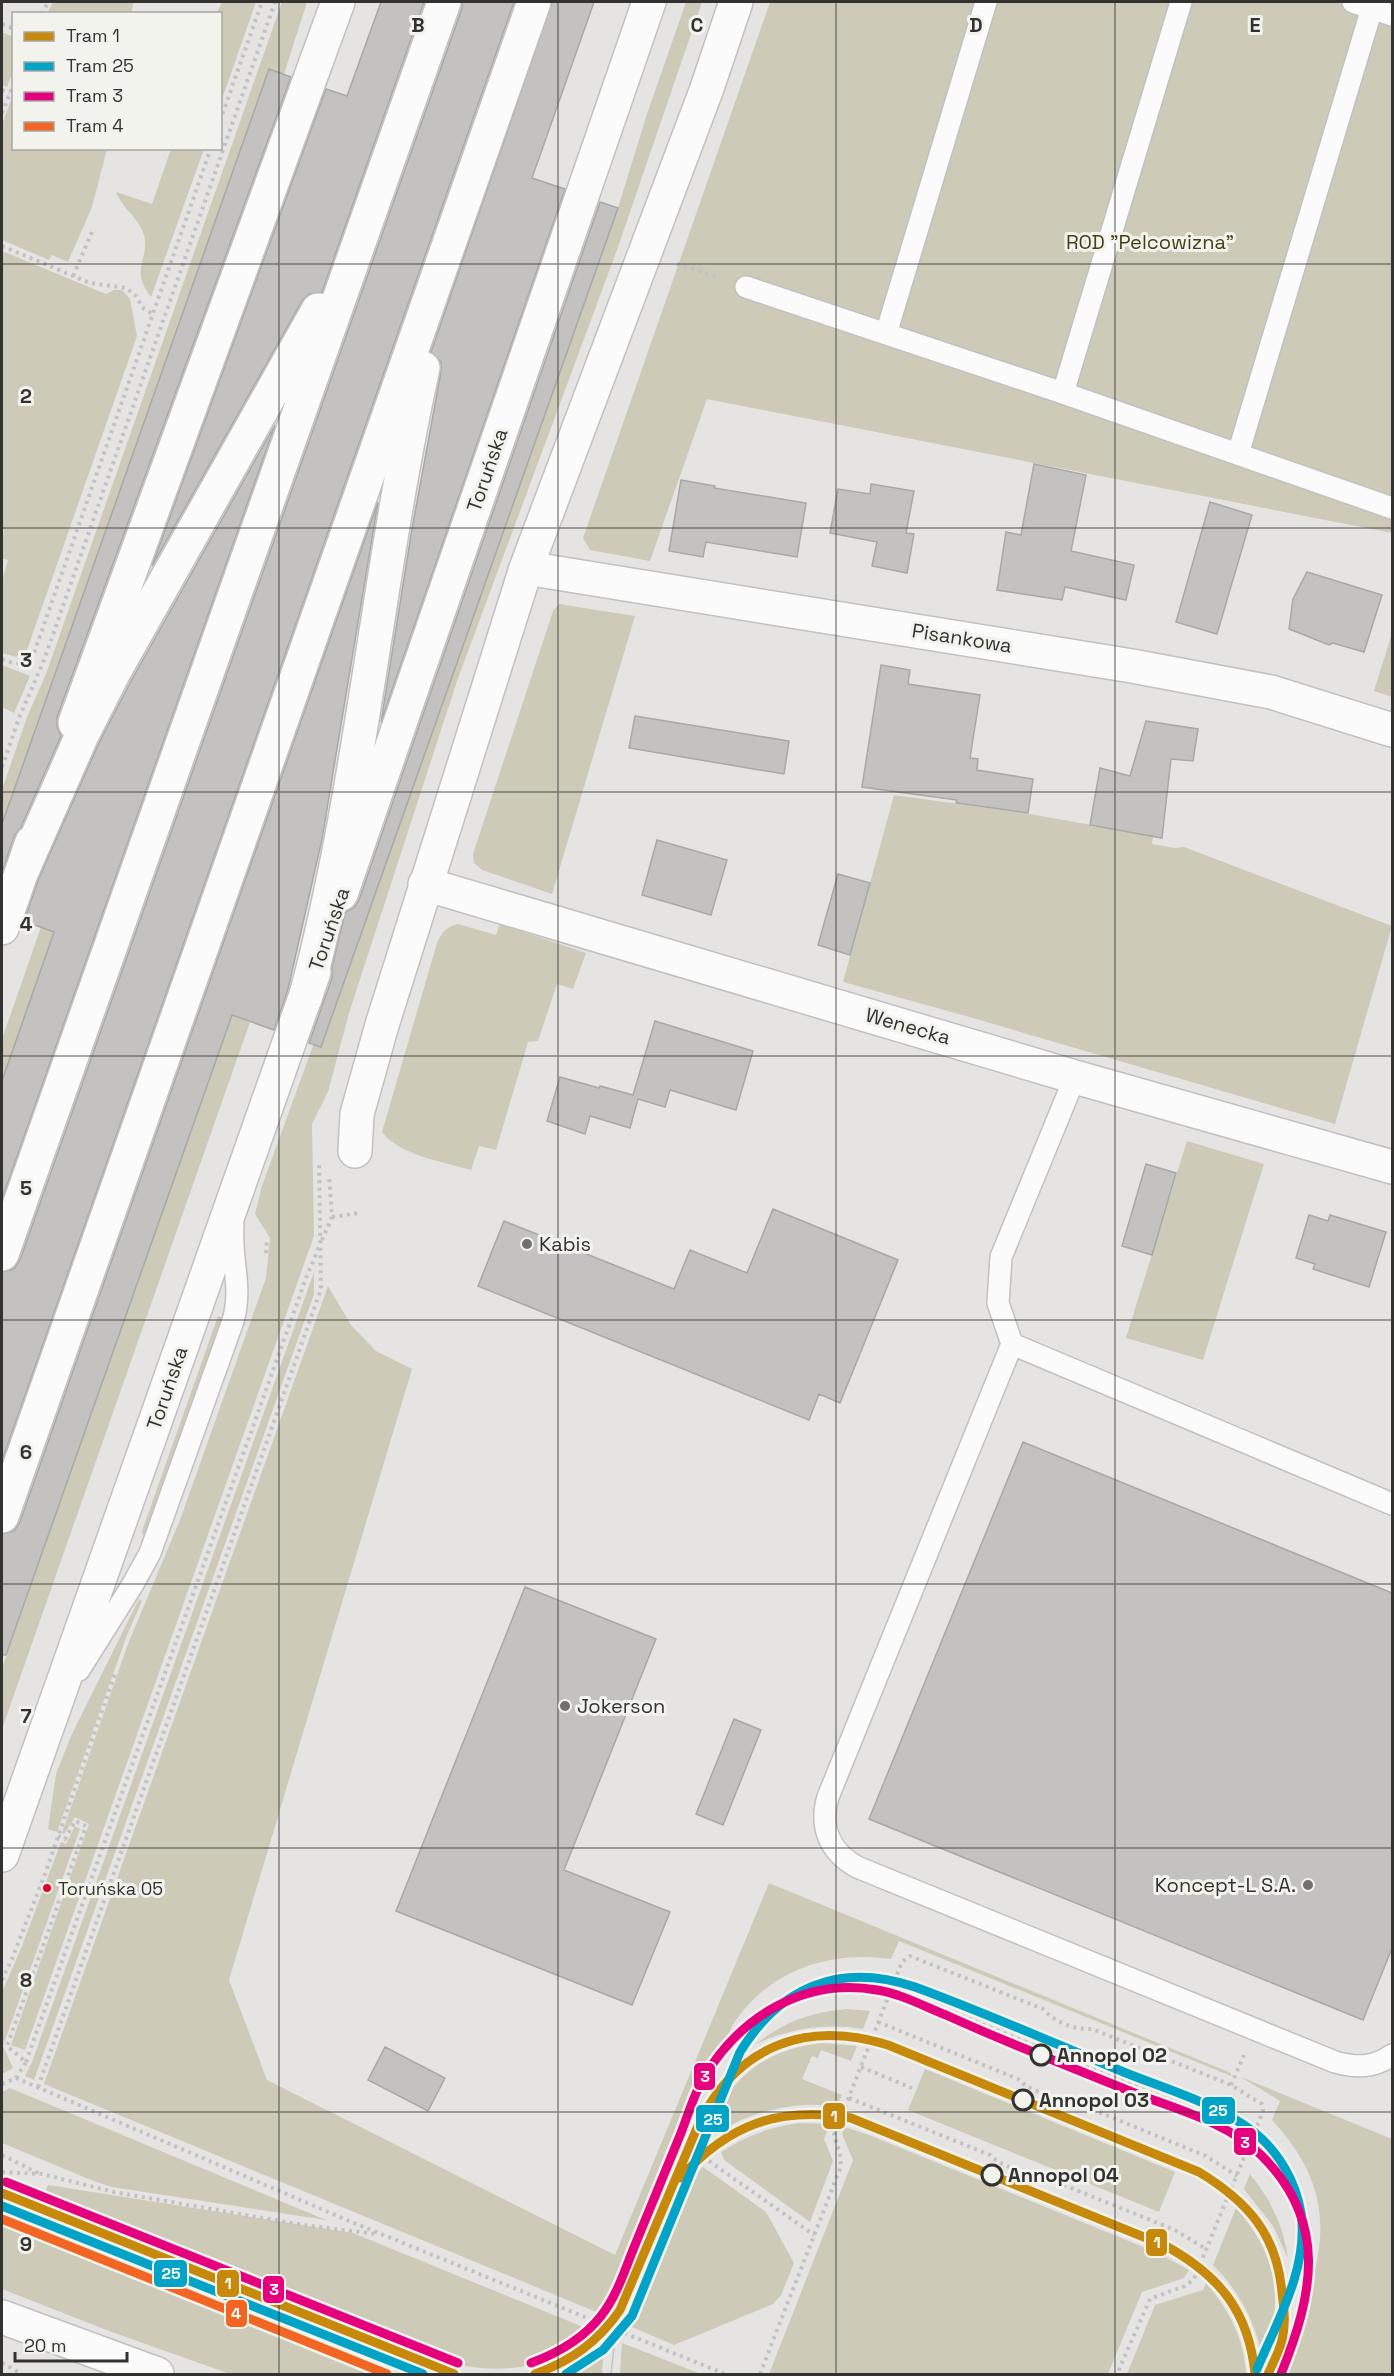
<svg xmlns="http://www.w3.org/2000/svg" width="1394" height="2376" font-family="'Space Grotesk',sans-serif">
<rect width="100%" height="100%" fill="#e5e4e2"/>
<path fill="#cdcab8" d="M53,2H134L131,13H47Z
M222,2H256L221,102L220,14L217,13Z
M282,2H307L284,74L269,69L2,824V790L27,717L46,674Z
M686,2H702L617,250L457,681L349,1013L328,1092L312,1124L314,1236L25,2050L11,2045L89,1824L75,1817L64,1834L62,1833L128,1644L180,1520L266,1278L270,1238L255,1214L262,1186L618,208L646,117Z
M770,2H1392V533L707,399L650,561L590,550L583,538Z
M2,32L13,37V71L7,87L2,85Z
M13,95L14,148L107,149L92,207L68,262L52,255L49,260L2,240V124Z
M171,149H204L151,297C129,269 150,260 144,235C139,218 122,208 116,192L152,204Z
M2,251L106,294L114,290H122L130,299L137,336L27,650L16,657L2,653V581L8,560L2,558V540L4,530L2,529Z
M559,604L635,616L552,894L482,870L474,863L473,854L553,611Z
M1392,633V697L1374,691Z
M2,665L30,676L14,713L2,707Z
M894,795L1024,813L1153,836L1152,844L1175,848L1184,847L1392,926L1335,1124L966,1016L843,982Z
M458,924L496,935L500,924L586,953L573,989L557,984L538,1041L528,1042L496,1150L479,1146L471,1170C444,1162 399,1155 382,1132L437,943C442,932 446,927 458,924Z
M41,927L54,931L2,1081V1039Z
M232,1015L250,1022L2,1729V1668Z
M1187,1141L1264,1164L1203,1360L1126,1338Z
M314,1272V1294L34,2080L25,2076L32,2062Z
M328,1286L351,1325L376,1351L412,1369L229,1980L267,2080L615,2255L769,1883L1231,2073V2076L899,1941L891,1959C828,1950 767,1971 732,2026L619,2294L606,2316L44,2084Z
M218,1316L223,1318L147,1535H143L142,1531Z
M139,1599L142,1601L127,1635L57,1832L48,1829L56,1774L71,1736Z
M75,1826L80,1829L3,2046L13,2068L2,2074V1992L22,1946L61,1842L66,1844Z
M857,1973L884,1976L878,1993C833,1990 797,1997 758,2019C786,1990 817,1977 857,1973Z
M847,2009L870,2011L863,2029C826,2023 790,2028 756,2044C784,2022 811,2012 847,2009Z
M823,2043L857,2046L851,2061L821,2050L818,2058L812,2056L802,2079L842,2095L837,2106C787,2100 740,2114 700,2145C725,2086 756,2050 823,2043Z
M925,2069L1175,2172L1159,2212L908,2110Z
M1241,2077L1392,2139V2374H1277C1315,2279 1354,2208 1272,2120L1280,2101Z
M10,2088L326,2220L112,2187L91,2180L2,2143V2092Z
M801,2123L830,2124L824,2139L833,2161L810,2222L724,2160L721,2152C746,2136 771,2126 801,2123Z
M845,2127L869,2135L1158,2253L1189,2270L1184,2278L1142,2292L1108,2374H769L853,2160L842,2134Z
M1264,2139C1291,2167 1303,2201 1305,2239L1285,2193L1258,2156Z
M703,2167L766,2212L794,2263L781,2295L773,2304L674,2345L627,2325L678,2199L684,2188Z
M1250,2174C1271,2200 1283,2225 1288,2258L1273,2226L1244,2189Z
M48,2185L353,2233L593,2331C544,2373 495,2376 435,2359L42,2199Z
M1236,2208C1279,2257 1284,2301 1263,2361C1256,2323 1240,2292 1213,2265Z
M2,2224L368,2374H230L109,2331L2,2289Z
M1206,2283C1229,2310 1244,2338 1246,2374H1127L1155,2305L1203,2290Z
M622,2343L701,2374H620Z
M604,2345L602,2374H560L580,2364Z"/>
<path fill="#c3c2c1" stroke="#a8a8a6" stroke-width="1.5" d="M381,2H424L322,292L309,294L302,301L152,566L326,89L347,96Z
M462,2H514L2,1461V1272L14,1269L20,1260L462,8Z
M552,2H594L532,178L565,189L381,722L412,529L441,372V362L431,352Z
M269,69L291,77L57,717V727L61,736L21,827L14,836L2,873V824Z
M600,202L618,208L321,1047L309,1043L332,978V968L345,912L354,908L359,900Z
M275,425L2,1199V1081L54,932L24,921L39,878L99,743L131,681Z
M1034,464L1086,475L1071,551L1134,565L1126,600L1065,587L1062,600L997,590L1006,532L1021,535Z
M681,480L715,486L714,488L806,503L797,557L706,542L703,557L669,551Z
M871,484L914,491L906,533L914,534L907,573L872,566L877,542L830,533L838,489L870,494Z
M378,502L322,839L288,989L274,1030L232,1015L6,1655H2V1534L14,1531L20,1522Z
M1210,502L1252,515L1217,634L1176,622Z
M1307,572L1382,595L1364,652L1333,643L1329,645L1289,629L1293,599Z
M881,665L910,670L908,684L980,695L970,758L978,759L977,770L1033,779L1028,813L956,803L957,800L862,787Z
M635,716L789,741L784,774L629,748Z
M1146,721L1198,729L1193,761L1171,759L1162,838L1090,825L1100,768L1130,776Z
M657,840L727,860L711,915L642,895Z
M838,874L870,883L850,955L818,945Z
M655,1021L753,1051L736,1110L670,1090L665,1107L638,1099L630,1128L590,1116L585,1134L547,1121L560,1077L599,1088L600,1086L633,1095Z
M1146,1164L1176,1173L1152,1255L1122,1246Z
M773,1209L898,1260L840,1403L819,1394L809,1420L478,1286L504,1221L674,1289L690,1250L747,1273Z
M1309,1215L1328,1221L1330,1215L1386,1232L1369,1287L1313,1269L1315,1264L1296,1258Z
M1023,1442L1392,1593V1948L1363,2020L869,1819Z
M525,1587L656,1639L564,1870L670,1912L632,2005L396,1911Z
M734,1719L761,1730L723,1825L696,1814Z
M385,2047L445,2078L428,2111L368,2080Z"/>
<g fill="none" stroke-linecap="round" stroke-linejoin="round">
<defs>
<path id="service" d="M1353,2L1392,15
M746,287L1063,393L1392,508
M886,334L986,2
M1063,393L1181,2
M1238,454L1372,8
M1075,1077L1001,1257L998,1303L1012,1344L828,1797C819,1827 830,1852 857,1867L1335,2062C1356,2068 1374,2068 1392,2055
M1012,1344L1392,1504
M79,1670L133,1584L150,1553L233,1321C243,1285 230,1260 233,1224"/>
<path id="minor" d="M526,568L1132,666L1271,692L1392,730
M425,884L1075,1077L1392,1167
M355,1151L357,1114L382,1025L526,568L706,91L736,2"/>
<path id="tertiary" d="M2,2317L157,2374"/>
<path id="primary" d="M75,723L338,2
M341,894L649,2
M2,928L32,842
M2,1855L314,972"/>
<path id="motorway" d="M23,869L82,735L114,672L318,310
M305,999C361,792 377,577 423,368
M2,1254L444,2
M2,1516L534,2"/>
</defs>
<use href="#service" stroke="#c1c1bf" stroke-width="24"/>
<use href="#minor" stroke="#c1c1bf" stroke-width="36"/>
<use href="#tertiary" stroke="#c1c1bf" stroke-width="36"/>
<use href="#primary" stroke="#c1c1bf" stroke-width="36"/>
<use href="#motorway" stroke="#c1c1bf" stroke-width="36"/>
<path stroke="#c2c2c2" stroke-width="4" stroke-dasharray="3 4.5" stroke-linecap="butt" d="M42,14L48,2
M2,24L14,29
M2,90L9,94
M2,113L14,84
M220,121L262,2
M2,246L90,283L126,288L135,295L144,309L153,314
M677,264L718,277
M73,276L92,232
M2,659C14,664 26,668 34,653L211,148
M2,767L19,718L44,660L275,2
M332,1217L359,1213
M322,1240L332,1217L329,1175
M266,1253L267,1238
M2,1980L12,1959L45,1874L116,1671
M892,1988L1031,2044C1043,2054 1062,2063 1077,2063L1211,2117L1228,2125L1251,2141
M878,2022L1018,2079C1027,2089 1048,2097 1062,2097L1206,2156L1237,2176
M26,2062L306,1278L319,1247
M861,2067L912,2088
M16,2078L26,2062L7,2046L86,1826L75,1821L65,1839L58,1836
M2,2084L16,2078L354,2223L725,2374
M1231,2085L1244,2055
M38,2087L321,1289L319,1162
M849,2098L990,2155C998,2164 1017,2171 1029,2171L1175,2230L1206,2249
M2,2155L38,2173
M709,2161L814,2235
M2,2172L42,2174L114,2192L303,2225L376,2234
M2,2363L22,2374
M760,2374L841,2166L840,2154L834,2135L902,1962L910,1956L1043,2009C1054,2022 1075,2030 1092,2029L1231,2085L1262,2104L1263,2111L1194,2279L1185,2286L1150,2299L1117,2374"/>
<use href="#service" stroke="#fbfbfb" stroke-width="21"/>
<use href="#minor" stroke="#fbfbfb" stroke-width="33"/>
<use href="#tertiary" stroke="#fbfbfb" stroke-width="33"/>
<use href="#primary" stroke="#fbfbfb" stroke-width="33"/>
<use href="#motorway" stroke="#fbfbfb" stroke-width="33"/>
<path stroke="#c4c4c3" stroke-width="1.5" d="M611,2374L616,2329L627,2296"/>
<defs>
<path id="tram-1" d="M680,2178C729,2124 779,2106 851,2118L1166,2246C1220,2276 1249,2312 1255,2374
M2,2193L454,2374
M535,2374C571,2361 598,2342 620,2310L700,2121C739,2045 807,2020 888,2045L1199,2172C1248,2202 1277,2234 1282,2293C1284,2308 1286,2324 1282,2340C1279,2352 1273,2363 1268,2374"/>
<path id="tram-2" d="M2,2206L423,2374
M566,2374L603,2350L632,2316L740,2052C781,1986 840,1962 915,1987C986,2013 1056,2044 1126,2073C1169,2090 1217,2104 1254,2132C1279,2152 1296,2182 1301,2213C1309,2267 1277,2322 1257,2369"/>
<path id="tram-3" d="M6,2182L458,2363
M531,2363C558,2353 583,2339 601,2316C617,2296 625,2269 635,2245C650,2208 666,2170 681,2133C688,2115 694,2094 704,2077C741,2016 805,1977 877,1990C902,1994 923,2006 946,2015C970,2026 994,2036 1018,2046C1058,2062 1097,2078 1137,2094C1179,2110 1228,2123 1261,2155C1329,2222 1313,2295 1281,2374"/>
<path id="tram-4" d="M2,2219L387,2374"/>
</defs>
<use href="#tram-1" stroke="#f3f3ee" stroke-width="14"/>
<use href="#tram-2" stroke="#f3f3ee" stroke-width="14"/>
<use href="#tram-3" stroke="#f3f3ee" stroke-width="14"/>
<use href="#tram-4" stroke="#f3f3ee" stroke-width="14"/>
<use href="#tram-1" stroke="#c6890c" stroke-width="9"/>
<use href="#tram-2" stroke="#02a3c6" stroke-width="9"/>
<use href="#tram-3" stroke="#e5007d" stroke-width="9"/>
<use href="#tram-4" stroke="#f26522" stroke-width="9"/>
</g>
<path fill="none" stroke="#323230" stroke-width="1.5" stroke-opacity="0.55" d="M279,2V2374M558,2V2374M836,2V2374M1115,2V2374M2,264H1392M2,528H1392M2,792H1392M2,1056H1392M2,1320H1392M2,1584H1392M2,1848H1392M2,2112H1392"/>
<g fill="#71706e" stroke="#f3f3ee" stroke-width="2">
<circle cx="527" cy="1244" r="6"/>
<circle cx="565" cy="1706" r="6"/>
<circle cx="1308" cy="1885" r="6"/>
</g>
<circle fill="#e4002b" stroke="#f3f3ee" stroke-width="2" cx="47" cy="1888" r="5"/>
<g fill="#f3f3ee" stroke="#323230" stroke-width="3">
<circle cx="1041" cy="2055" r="10"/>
<circle cx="1023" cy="2100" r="10"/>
<circle cx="992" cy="2175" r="10"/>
</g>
<g text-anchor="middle" stroke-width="6" stroke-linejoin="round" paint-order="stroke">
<g font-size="18" fill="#323230" stroke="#f3f3ee" text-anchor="start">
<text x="58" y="1895">Toruńska 05</text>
</g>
<g font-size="20" fill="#453e15" stroke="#f3f3ee">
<text x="1150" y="249">ROD "Pelcowizna"</text>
</g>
<g font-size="20" fill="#323230" stroke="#f3f3ee">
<text transform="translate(487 470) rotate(-71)" y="7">Toruńska</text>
<text transform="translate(962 638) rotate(9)" y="7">Pisankowa</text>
<text transform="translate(329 929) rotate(-71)" y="7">Toruńska</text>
<text transform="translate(908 1026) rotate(16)" y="7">Wenecka</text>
<text transform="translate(167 1388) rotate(-71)" y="7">Toruńska</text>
</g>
<g font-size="20" fill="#323230" stroke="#f3f3ee" text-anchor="start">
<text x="539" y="1251">Kabis</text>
<text x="577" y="1713">Jokerson</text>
<text x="1296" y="1892" text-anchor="end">Koncept-L S.A.</text>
</g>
<g font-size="20" font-weight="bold" fill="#323230" stroke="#f3f3ee" text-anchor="start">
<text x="1057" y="2062">Annopol 02</text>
<text x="1039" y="2107">Annopol 03</text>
<text x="1008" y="2182">Annopol 04</text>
</g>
</g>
<g font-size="20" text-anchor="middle" font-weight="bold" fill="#323230" stroke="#f3f3ee" stroke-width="6" stroke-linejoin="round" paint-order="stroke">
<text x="418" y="32">B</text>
<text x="697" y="32">C</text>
<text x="976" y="32">D</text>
<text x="1255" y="32">E</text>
<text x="26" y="403">2</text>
<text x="26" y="667">3</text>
<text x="26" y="931">4</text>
<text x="26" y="1195">5</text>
<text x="26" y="1459">6</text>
<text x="26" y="1723">7</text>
<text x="26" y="1987">8</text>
<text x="26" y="2251">9</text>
</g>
<g stroke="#f3f3ee" stroke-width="2">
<rect x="693" y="2062" width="23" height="29" rx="6" fill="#e5007d"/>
<rect x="1201" y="2096" width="35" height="29" rx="6" fill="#02a3c6"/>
<rect x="822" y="2102" width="24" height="28" rx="6" fill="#c6890c"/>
<rect x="695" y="2104" width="35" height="29" rx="6" fill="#02a3c6"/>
<rect x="1233" y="2127" width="24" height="29" rx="6" fill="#e5007d"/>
<rect x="1145" y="2228" width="23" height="29" rx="6" fill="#c6890c"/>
<rect x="153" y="2259" width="35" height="29" rx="6" fill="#02a3c6"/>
<rect x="216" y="2269" width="24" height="29" rx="6" fill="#c6890c"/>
<rect x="262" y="2275" width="23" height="29" rx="6" fill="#e5007d"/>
<rect x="225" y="2299" width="23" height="29" rx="6" fill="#f26522"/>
</g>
<g font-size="16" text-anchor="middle" font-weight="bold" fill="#fff">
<text x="705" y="2082">3</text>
<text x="1218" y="2116">25</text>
<text x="834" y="2122">1</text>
<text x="713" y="2125">25</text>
<text x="1245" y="2148">3</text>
<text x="1157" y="2248">1</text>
<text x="171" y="2279">25</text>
<text x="228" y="2289">1</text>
<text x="274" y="2295">3</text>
<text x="236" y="2319">4</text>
</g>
<rect width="1394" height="2376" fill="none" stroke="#323230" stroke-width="6"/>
<rect x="12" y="12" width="210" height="138" fill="#f3f3ee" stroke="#a6a6a2" stroke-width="1.5"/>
<rect x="24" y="32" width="30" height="9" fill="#c6890c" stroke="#a6a6a2" stroke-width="1.5"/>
<text x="66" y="42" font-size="18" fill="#323230">Tram 1</text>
<rect x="24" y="62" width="30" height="9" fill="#02a3c6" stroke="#a6a6a2" stroke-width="1.5"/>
<text x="66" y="72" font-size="18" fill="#323230">Tram 25</text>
<rect x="24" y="92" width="30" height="9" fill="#e5007d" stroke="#a6a6a2" stroke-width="1.5"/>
<text x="66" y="102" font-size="18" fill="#323230">Tram 3</text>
<rect x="24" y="122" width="30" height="9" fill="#f26522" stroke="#a6a6a2" stroke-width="1.5"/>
<text x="66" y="132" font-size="18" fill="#323230">Tram 4</text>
<path d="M15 2352v9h112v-9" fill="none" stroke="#323230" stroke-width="3"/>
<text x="24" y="2352" font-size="18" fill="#323230" stroke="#f3f3ee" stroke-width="4.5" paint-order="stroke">20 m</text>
</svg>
